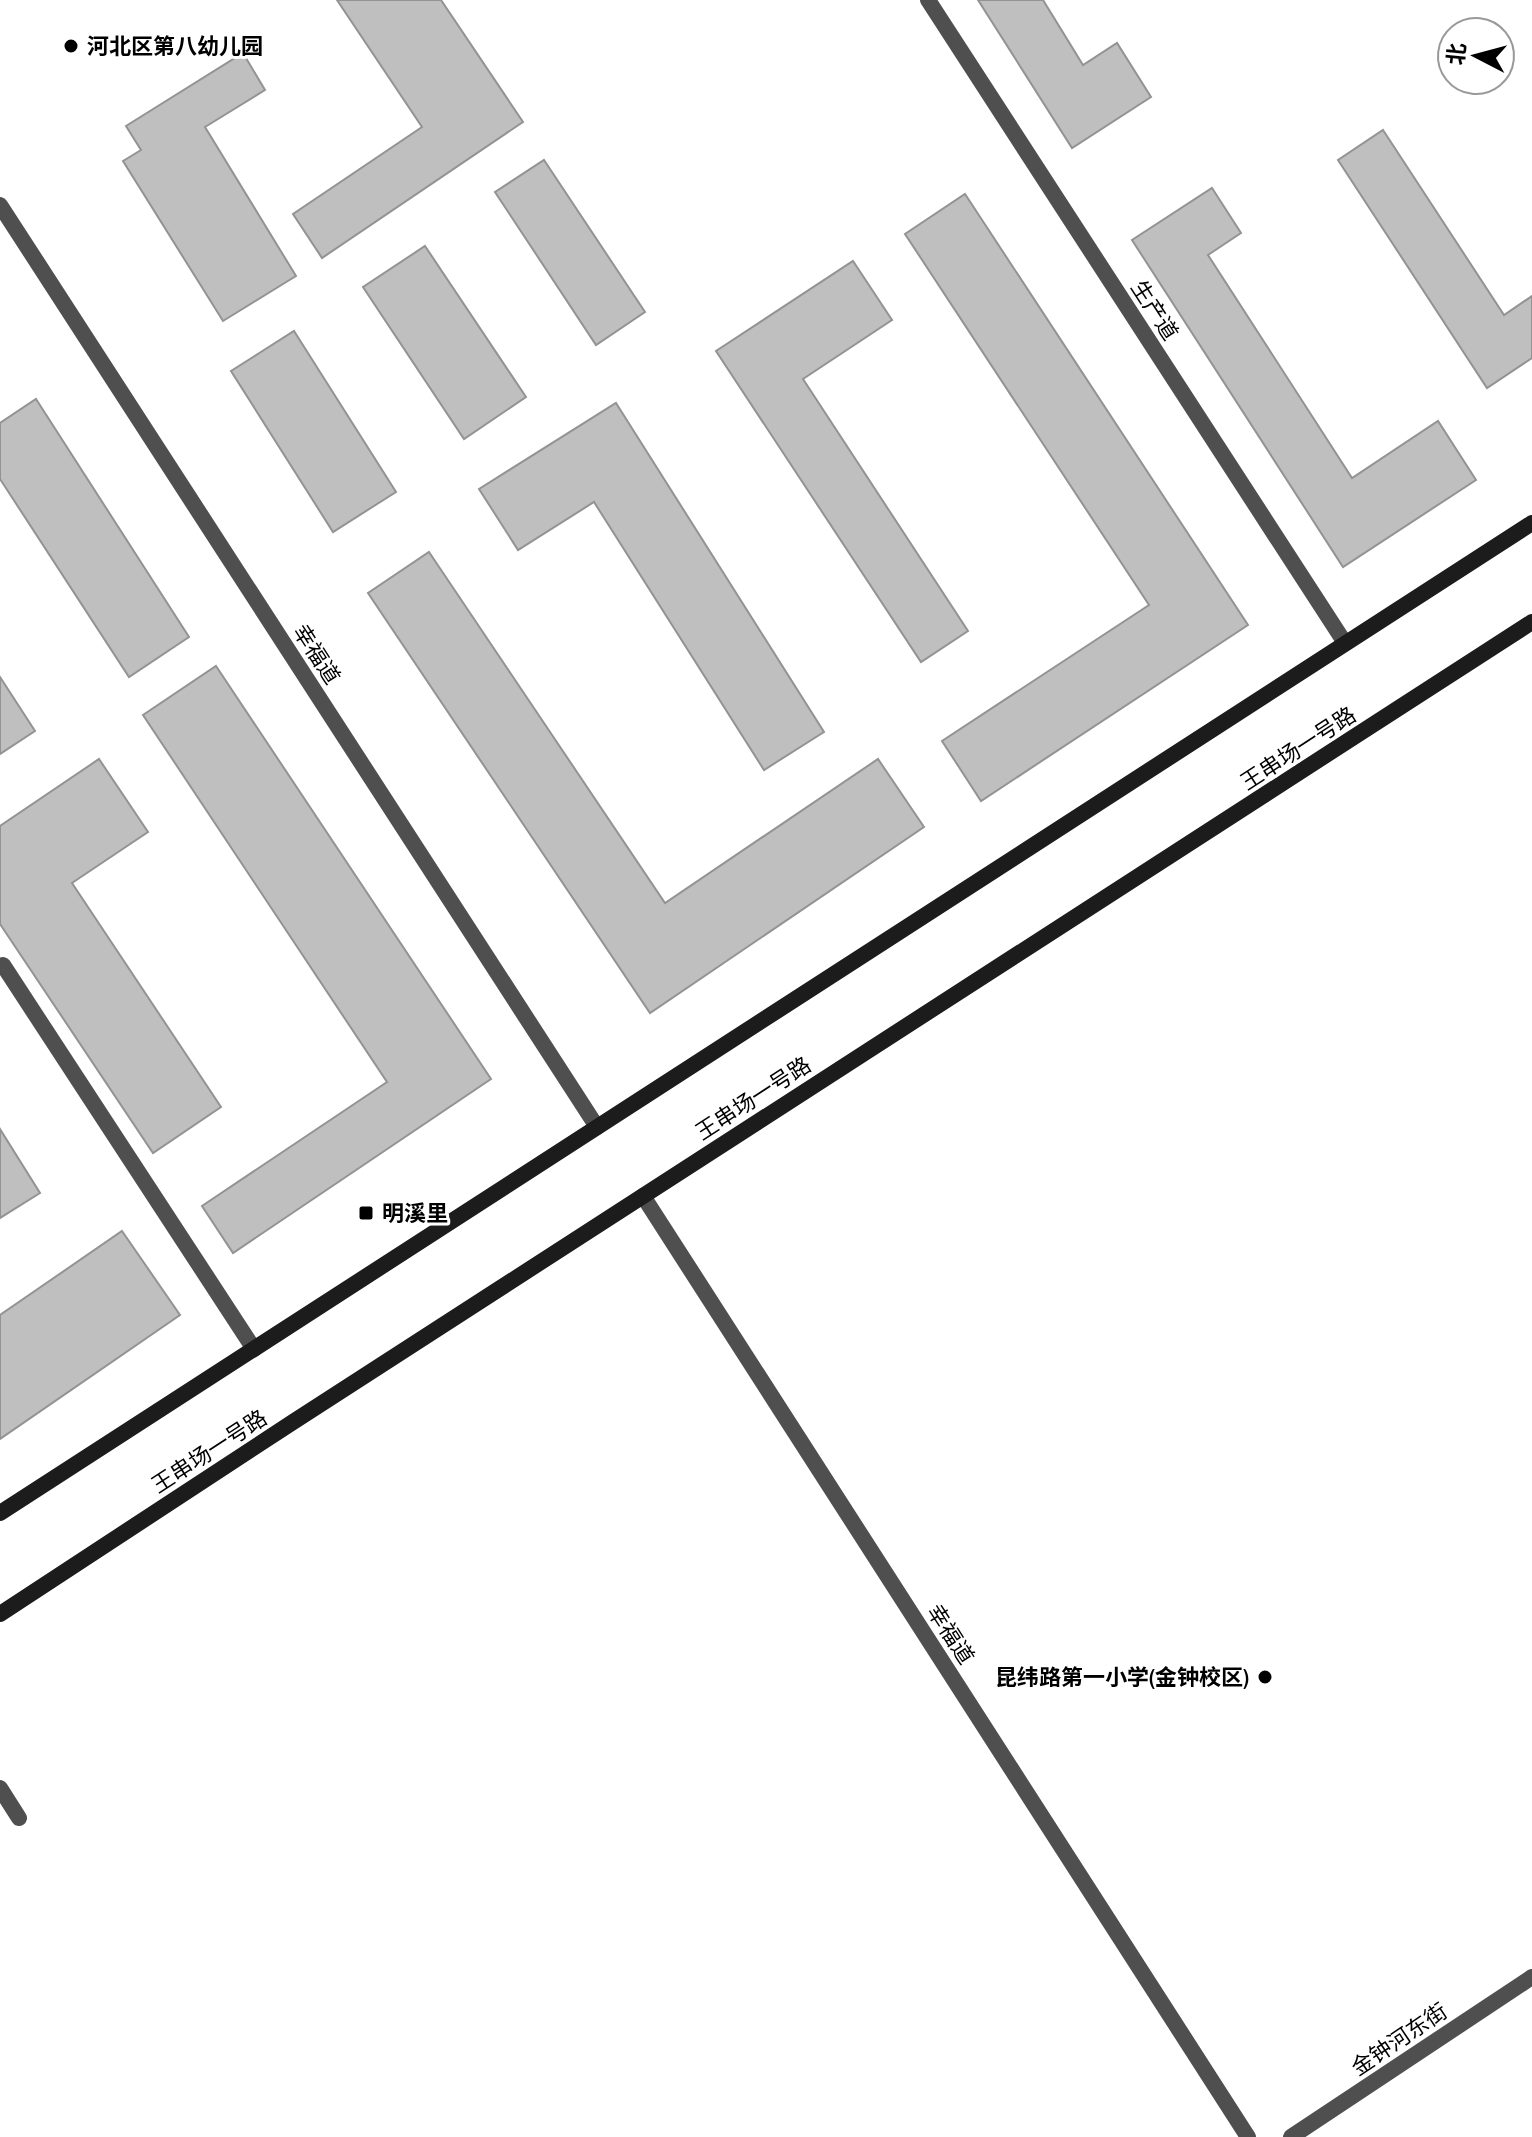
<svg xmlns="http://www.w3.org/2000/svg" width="1532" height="2137" font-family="'Archivo Narrow','Noto Sans SC',sans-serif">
<rect width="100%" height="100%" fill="#fff"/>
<path fill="#bfbfbf" stroke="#939393" stroke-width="2" d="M337,0H441L523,122L322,258L293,214L422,127Z
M978,0H1043L1083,65L1117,43L1151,97L1072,148Z
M243,53L265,90L205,127L296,276L223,321L123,161L141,150L126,126Z
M1383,130L1504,315L1532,296V358L1487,388L1338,160Z
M544,160L645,312L596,345L495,192Z
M1212,188L1241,233L1208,255L1352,478L1438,421L1476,480L1343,567L1132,240Z
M965,194L1248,625L981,801L942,741L1149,605L905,234Z
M425,246L526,397L464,439L363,287Z
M853,261L892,320L803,379L968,631L921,662L716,351Z
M294,331L396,492L333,532L231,371Z
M36,399L189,637L129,677L0,479V423Z
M616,403L824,732L764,770L594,502L518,550L479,489Z
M429,552L665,903L878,759L924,827L650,1013L368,593Z
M216,666L491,1079L233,1253L202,1206L387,1082L143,715Z
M0,677L35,731L0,754Z
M99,759L148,832L72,883L221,1107L153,1153L0,924V826Z
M0,1129L40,1193L0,1218Z
M122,1231L180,1315L0,1439V1315Z"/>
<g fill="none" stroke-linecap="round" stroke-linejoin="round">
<path stroke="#4f4f4f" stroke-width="16" d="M928,0L1345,643
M0,205L597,1127
M3,965L254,1349
M643,1196L1248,2137
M0,1788L19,1818
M1291,2137L1532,1977"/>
<path stroke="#1c1c1c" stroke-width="16" d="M0,1513L1532,523
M0,1614L293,1422L1532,622"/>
</g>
<g fill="#000" stroke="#fff" stroke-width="3">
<circle cx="71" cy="46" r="8"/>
<rect x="358" y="1205" width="16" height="16" rx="4"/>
<circle cx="1265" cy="1677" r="8"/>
</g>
<g text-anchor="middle" stroke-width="6" stroke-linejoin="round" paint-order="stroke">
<g font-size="22" font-weight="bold" fill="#000" stroke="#fff" text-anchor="start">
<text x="87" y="54">河北区第八幼儿园</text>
<text x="382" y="1221">明溪里</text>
<text x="1249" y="1685" text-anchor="end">昆纬路第一小学(金钟校区)</text>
</g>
<g font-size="22" fill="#000" stroke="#fff">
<text transform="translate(1155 310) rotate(57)" y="8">生产道</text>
<text transform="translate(317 654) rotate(57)" y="8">幸福道</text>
<text transform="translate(1298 748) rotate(-33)" y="8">王串场一号路</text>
<text transform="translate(753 1098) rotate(-33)" y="8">王串场一号路</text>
<text transform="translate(209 1451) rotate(-33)" y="8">王串场一号路</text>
<text transform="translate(951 1634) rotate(57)" y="8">幸福道</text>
<text transform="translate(1399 2039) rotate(-34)" y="8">金钟河东街</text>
</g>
</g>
<g transform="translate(1476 56) rotate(276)"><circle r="38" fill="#ffffff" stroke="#999999" stroke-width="2"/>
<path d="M0-6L14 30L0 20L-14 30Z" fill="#000000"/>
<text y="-12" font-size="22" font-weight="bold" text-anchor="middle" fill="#000000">北</text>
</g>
</svg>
